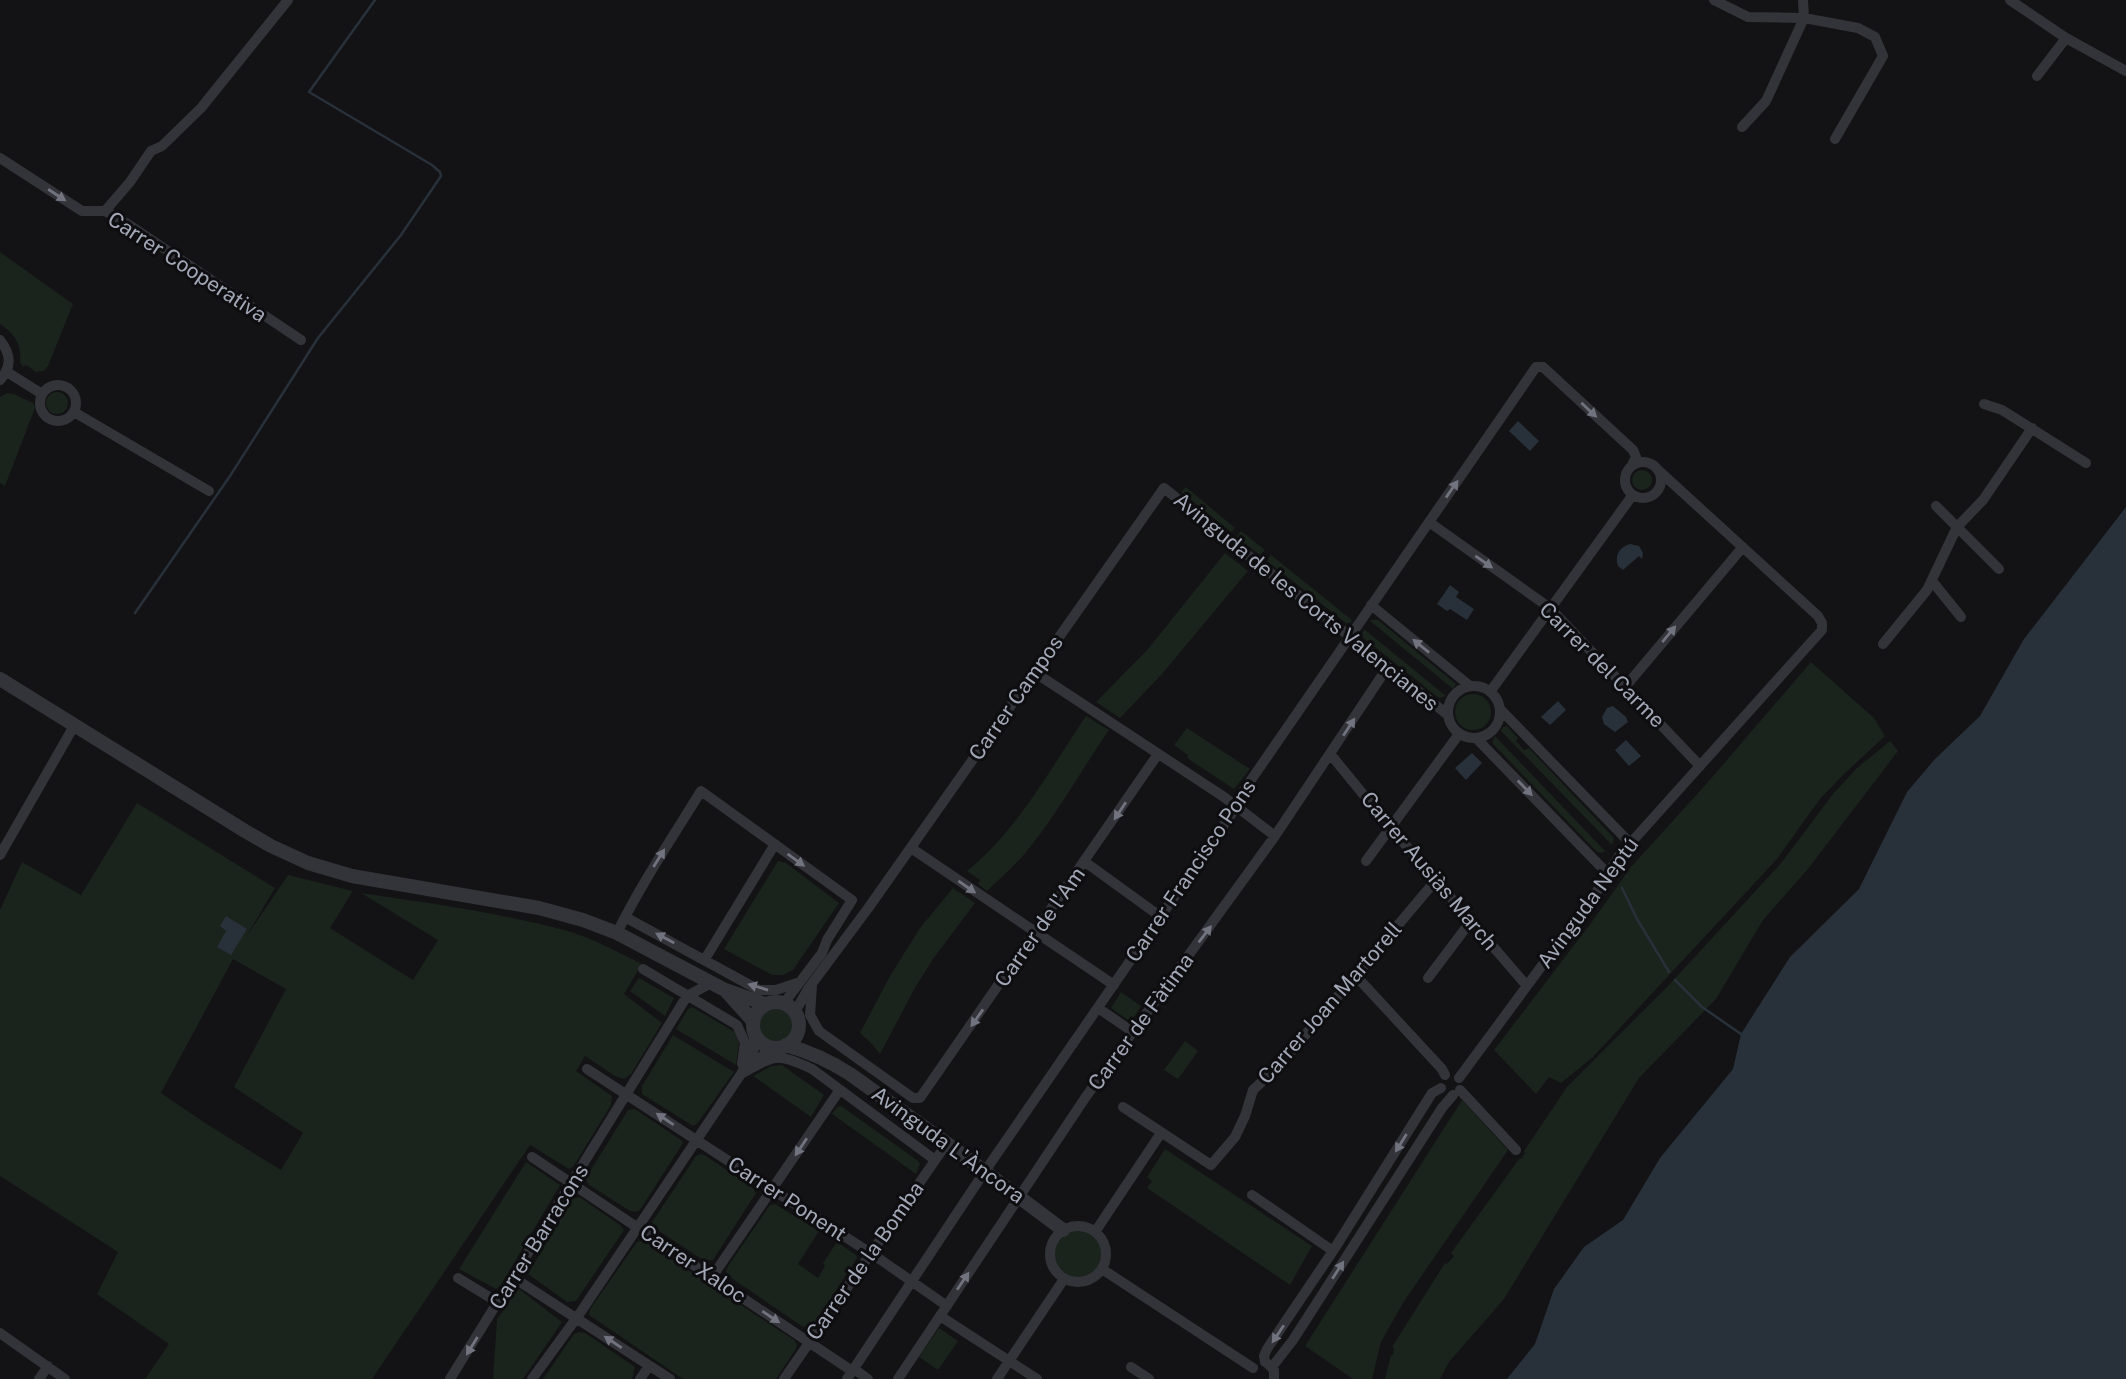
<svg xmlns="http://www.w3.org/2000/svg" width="2126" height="1379" font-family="'Public Sans',sans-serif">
<rect width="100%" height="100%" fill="#131315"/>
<path fill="#1a231c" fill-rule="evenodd" d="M0,252L73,304L48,366L44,371L36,372L26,365L23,367L20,362C22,345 14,333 0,324Z
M46 403a11 11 0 1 1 22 0a11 11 0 1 1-22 0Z
M7,393L14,394L33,403L35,408L5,486L0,483V397Z
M1632 480a10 10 0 1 1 20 0a10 10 0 1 1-20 0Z
M1186,487L1235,528L1231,532L1181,492Z
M1241,531L1265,550L1260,555L1236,537Z
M1225,553L1248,571L1162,674L1120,718L1096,702L1148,649Z
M1271,555L1352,620L1350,623H1346L1267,561Z
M1372,620H1378L1456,684L1453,689L1370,621Z
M1364,629L1446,696L1439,698L1361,636Z
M1811,662L1874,718L1885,736L1843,775L1820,799L1777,859L1593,1057L1561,1083L1549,1077L1536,1094L1494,1050L1591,923L1631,867L1708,782Z
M1455 712a18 18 0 1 1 36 0a18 18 0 1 1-36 0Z
M1086,716L1109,730C1080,772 1055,818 1022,857C1011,869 998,880 987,891L978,884L980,880L967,871C1018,830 1050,769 1086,716Z
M1507,726L1518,738L1516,741L1524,750L1529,748L1614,838L1612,845L1501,731L1503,727Z
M1187,728L1250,769L1234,789L1187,758L1188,755L1174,745Z
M1495,736L1605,851L1602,853L1597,852L1492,743Z
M1890,741L1898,751L1808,869L1763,920L1716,999L1639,1078L1504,1299L1449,1362L1440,1379H1385L1391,1355H1393L1394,1348L1392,1347L1445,1263L1447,1264L1454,1256L1451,1253L1519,1159H1521L1525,1153L1524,1151L1567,1087L1667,987L1782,862L1833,794L1857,768Z
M137,803L275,888L246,937L288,875L353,891L330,928L413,980L438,940L361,893C430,903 501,913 568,931C594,939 618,952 642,964L624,994L662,1023L631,1074L624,1079L615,1076L585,1056L576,1071L612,1096L611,1105L573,1167L569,1169L530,1145L372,1379H145L169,1344L97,1294L118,1252L0,1176V910L22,862L81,895ZM233,959L286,989L234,1087L303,1133L281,1170L205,1123L161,1093Z
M778,861L786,863L839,903L793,970L783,975H772L724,949Z
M953,888L975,903L933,959L915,988L880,1054L872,1044L860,1033L890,976L920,928Z
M639,978L674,998L665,1016L630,991Z
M1121,992L1141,1006L1131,1022L1111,1008Z
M753 1025a23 23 0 1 1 46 0a23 23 0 1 1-46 0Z
M692,1007L735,1032L739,1044L736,1065L676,1029L688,1009Z
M673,1035L734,1072L697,1124L693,1126L642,1094V1086Z
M1185,1041L1198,1051L1178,1079L1164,1070Z
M782,1065L824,1095L811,1117L753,1076L771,1066Z
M1462,1100L1508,1150L1403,1303L1381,1342L1372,1379H1353L1305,1346Z
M841,1106L917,1160L920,1164L916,1174L832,1114L837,1107Z
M635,1109L681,1140L683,1143L640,1210L636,1212L630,1211L589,1185L586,1180L587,1176L628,1110Z
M1165,1149L1312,1246L1290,1285L1147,1188L1152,1181L1147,1177Z
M701,1154L706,1156L753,1188L756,1193L713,1260H703L653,1227L652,1222L696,1156Z
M526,1162L560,1185L501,1285L496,1289L459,1269Z
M576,1197L581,1198L620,1225L624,1230L576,1301L567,1302L528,1274L572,1199Z
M775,1204L819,1231L798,1264L818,1278L825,1266L823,1263L837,1242L856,1255L857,1258L813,1326L803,1327L730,1277L726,1272L728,1266L770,1205Z
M1050 1254a28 28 0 1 1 56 0a28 28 0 1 1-56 0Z
M642,1240L794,1340L797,1345L795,1350L776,1379H683L589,1315L590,1309L637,1242Z
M519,1289L562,1322L523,1379H493L497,1319Z
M939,1328L958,1341L938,1370L919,1357Z
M579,1332L585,1333L635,1367L632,1379H543L574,1334Z"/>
<path fill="#28313a" d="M1518,421L1539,441L1530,451L1509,431Z
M2126,507V1379H1507L1535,1344L1554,1289L1584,1247L1623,1220L1660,1158L1733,1069L1741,1034L1790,957L1859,889L1907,792L1935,759L1980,716L2024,639Z
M1630,544L1639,546L1643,553L1642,559L1639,556L1623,570L1618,566C1614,555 1620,547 1630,544Z
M1450,585L1459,592L1456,597L1474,609L1467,620L1450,609L1447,611L1437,604Z
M1558,701L1566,710L1550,725L1541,717Z
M1613,706L1626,717L1628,722L1615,732L1604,724L1602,717L1607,708Z
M1626,740L1641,756L1629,766L1615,750Z
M1472,753L1482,763L1466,780L1455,768Z
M226,916L247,929L231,955L217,947L226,931L220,926Z"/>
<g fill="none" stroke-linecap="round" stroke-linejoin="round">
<path stroke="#28313a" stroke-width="2.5" d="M135,613L230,476L318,338L401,235L441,176L440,172L432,165L309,92L375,0
M1622,888L1637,919L1669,972
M1675,980L1702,1007L1741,1034"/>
<path stroke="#33343a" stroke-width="10" d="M1714,0L1748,17L1804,18L1858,28L1875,37L1883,56L1835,139
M2010,0L2066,38L2126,71
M2037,76L2066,38
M1742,127L1766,101L1804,18L1803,0
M0,158L82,211H105L120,219L301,340
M105,211L130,182L151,151L162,146L201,108L288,0
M0,340C11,354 12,367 0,380
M7,372L42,394
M40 403a18 18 0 1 1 36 0a18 18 0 1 1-36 0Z
M1984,404L2002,410L2086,463
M74,412L209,491
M1625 480a18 18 0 1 1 36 0a18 18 0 1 1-36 0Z
M1936,506L1999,569
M1429,522L1550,608L1700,766
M1932,581L1961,617
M1371,605L1470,686
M1883,644L1927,590L1957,527L1983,500L2032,428
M1034,672L1224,797L1275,836
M1448 712a26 26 0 1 1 52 0a26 26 0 1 1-52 0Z
M1625,687L1742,548
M1490,692L1632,496
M1500,709L1630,843
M1477,739L1607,873
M1331,755L1390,827L1527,986
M911,848L1114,985
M0,855L74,726
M1366,861L1459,734
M1085,862L1161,917
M617,933C641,884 672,838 701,791L852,900L827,940L822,953L800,982L776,990H759L625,917
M705,959L775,844
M643,969L737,1025L745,1043L742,1064
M1356,976L1442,1069L1445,1075
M1428,978L1471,921
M812,986L810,1015L819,1031L913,1098H920L1158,754
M784,1003L800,982
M1098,1008L1133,1032
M795,1012L808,989L869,907L1164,488L1448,715
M751,1065L772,1048
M587,1069L881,1260L947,1306
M741,1074C776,1055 776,1052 812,1069L935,1160
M1459,1078L1597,891L1619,856L1822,630V623L1818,616L1657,469
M1460,1090L1516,1150
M1123,1107L1211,1165L1235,1137L1245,1116L1253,1090L1279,1066L1436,880
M532,1157L852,1371
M1252,1195L1333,1251
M1050 1254a28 28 0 1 1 56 0a28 28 0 1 1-56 0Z
M1095,1232L1161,1133
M1102,1269L1253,1368
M712,1277L839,1091
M458,1278L499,1303
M514,1278L670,1379
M940,1316L1037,1379
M0,1333L65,1379
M1265,1362L1264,1356L1267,1349L1333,1251L1432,1093L1441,1088
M1268,1364L1274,1370V1379
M1131,1367L1149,1379
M1272,1367L1293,1340L1442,1108L1453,1095
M854,1369L868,1379
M39,1379L48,1366
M450,1379L687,996L711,983
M532,1379L578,1316L741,1074L754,1049V1032
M640,1379L649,1366
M784,1379L947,1143
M847,1379L985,1171L1237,806L1240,796L1536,367H1543L1633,450L1636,457L1632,465
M898,1379L1085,1098L1275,836L1387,668
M997,1379L1064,1279"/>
<path stroke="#33343a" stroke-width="14" d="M0,679L245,831L271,846L308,863L352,876L539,908L583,920L617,933L723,989L765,1004
M727,992L753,1021
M753 1025a23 23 0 1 1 46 0a23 23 0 1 1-46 0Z
M786,1045C810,1052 830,1061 850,1074L956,1150L1063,1230"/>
</g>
<defs><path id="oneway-solid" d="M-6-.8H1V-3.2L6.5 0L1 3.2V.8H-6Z" transform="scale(1.75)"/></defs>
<g fill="#71747f">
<use href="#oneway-solid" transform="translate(57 195) rotate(33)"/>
<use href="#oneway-solid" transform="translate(1589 410) rotate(43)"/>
<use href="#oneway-solid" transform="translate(1452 489) rotate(-55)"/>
<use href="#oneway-solid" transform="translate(1484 562) rotate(35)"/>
<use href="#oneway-solid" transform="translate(1669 634) rotate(-50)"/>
<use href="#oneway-solid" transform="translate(1421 646) rotate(-141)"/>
<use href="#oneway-solid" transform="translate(1349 727) rotate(-57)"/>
<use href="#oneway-solid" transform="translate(1525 788) rotate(46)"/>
<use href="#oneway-solid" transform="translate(1120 811) rotate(124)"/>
<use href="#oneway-solid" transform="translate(659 858) rotate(-58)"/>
<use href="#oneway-solid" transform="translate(796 860) rotate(36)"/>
<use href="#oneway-solid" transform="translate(967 887) rotate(35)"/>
<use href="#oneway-solid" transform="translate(1205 934) rotate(-53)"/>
<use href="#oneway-solid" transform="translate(665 938) rotate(-152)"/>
<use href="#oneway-solid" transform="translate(758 987) rotate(-163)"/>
<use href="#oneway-solid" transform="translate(977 1018) rotate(125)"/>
<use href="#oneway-solid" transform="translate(665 1119) rotate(-146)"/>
<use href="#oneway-solid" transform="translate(1401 1143) rotate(122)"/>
<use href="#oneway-solid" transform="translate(801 1147) rotate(124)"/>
<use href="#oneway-solid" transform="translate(1338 1270) rotate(-57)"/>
<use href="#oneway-solid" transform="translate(963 1281) rotate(-56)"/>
<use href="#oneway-solid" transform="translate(771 1317) rotate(34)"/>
<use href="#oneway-solid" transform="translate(1278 1334) rotate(124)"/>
<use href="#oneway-solid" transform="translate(613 1342) rotate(-146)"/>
<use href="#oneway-solid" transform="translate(472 1346) rotate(122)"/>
</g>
<g text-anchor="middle" stroke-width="6" stroke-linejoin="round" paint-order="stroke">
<g font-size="21" fill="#a3a8b7" stroke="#0e0e10">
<text transform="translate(187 267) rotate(33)" y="7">Carrer Cooperativa</text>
<text transform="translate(1306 602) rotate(39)" y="7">Avinguda de les Corts Valencianes</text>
<text transform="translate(1602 665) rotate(45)" y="7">Carrer del Carme</text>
<text transform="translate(1016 698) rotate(-55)" y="7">Carrer Campos</text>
<text transform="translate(1191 871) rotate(-56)" y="7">Carrer Francisco Pons</text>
<text transform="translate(1429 871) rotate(50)" y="7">Carrer Ausiàs March</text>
<text transform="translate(1588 903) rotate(-54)" y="7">Avinguda Neptú</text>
<text transform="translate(1040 927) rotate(-55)" y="7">Carrer de l'Am</text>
<text transform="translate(1330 1003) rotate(-49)" y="7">Carrer Joan Martorell</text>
<text transform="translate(1141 1022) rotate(-54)" y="7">Carrer de Fàtima</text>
<text transform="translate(948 1145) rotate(36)" y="7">Avinguda L'Àncora</text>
<text transform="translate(787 1199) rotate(33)" y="7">Carrer Ponent</text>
<text transform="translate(539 1237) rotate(-58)" y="7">Carrer Barracons</text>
<text transform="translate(865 1261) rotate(-55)" y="7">Carrer de la Bomba</text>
<text transform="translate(693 1264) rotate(34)" y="7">Carrer Xaloc</text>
</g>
</g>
</svg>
